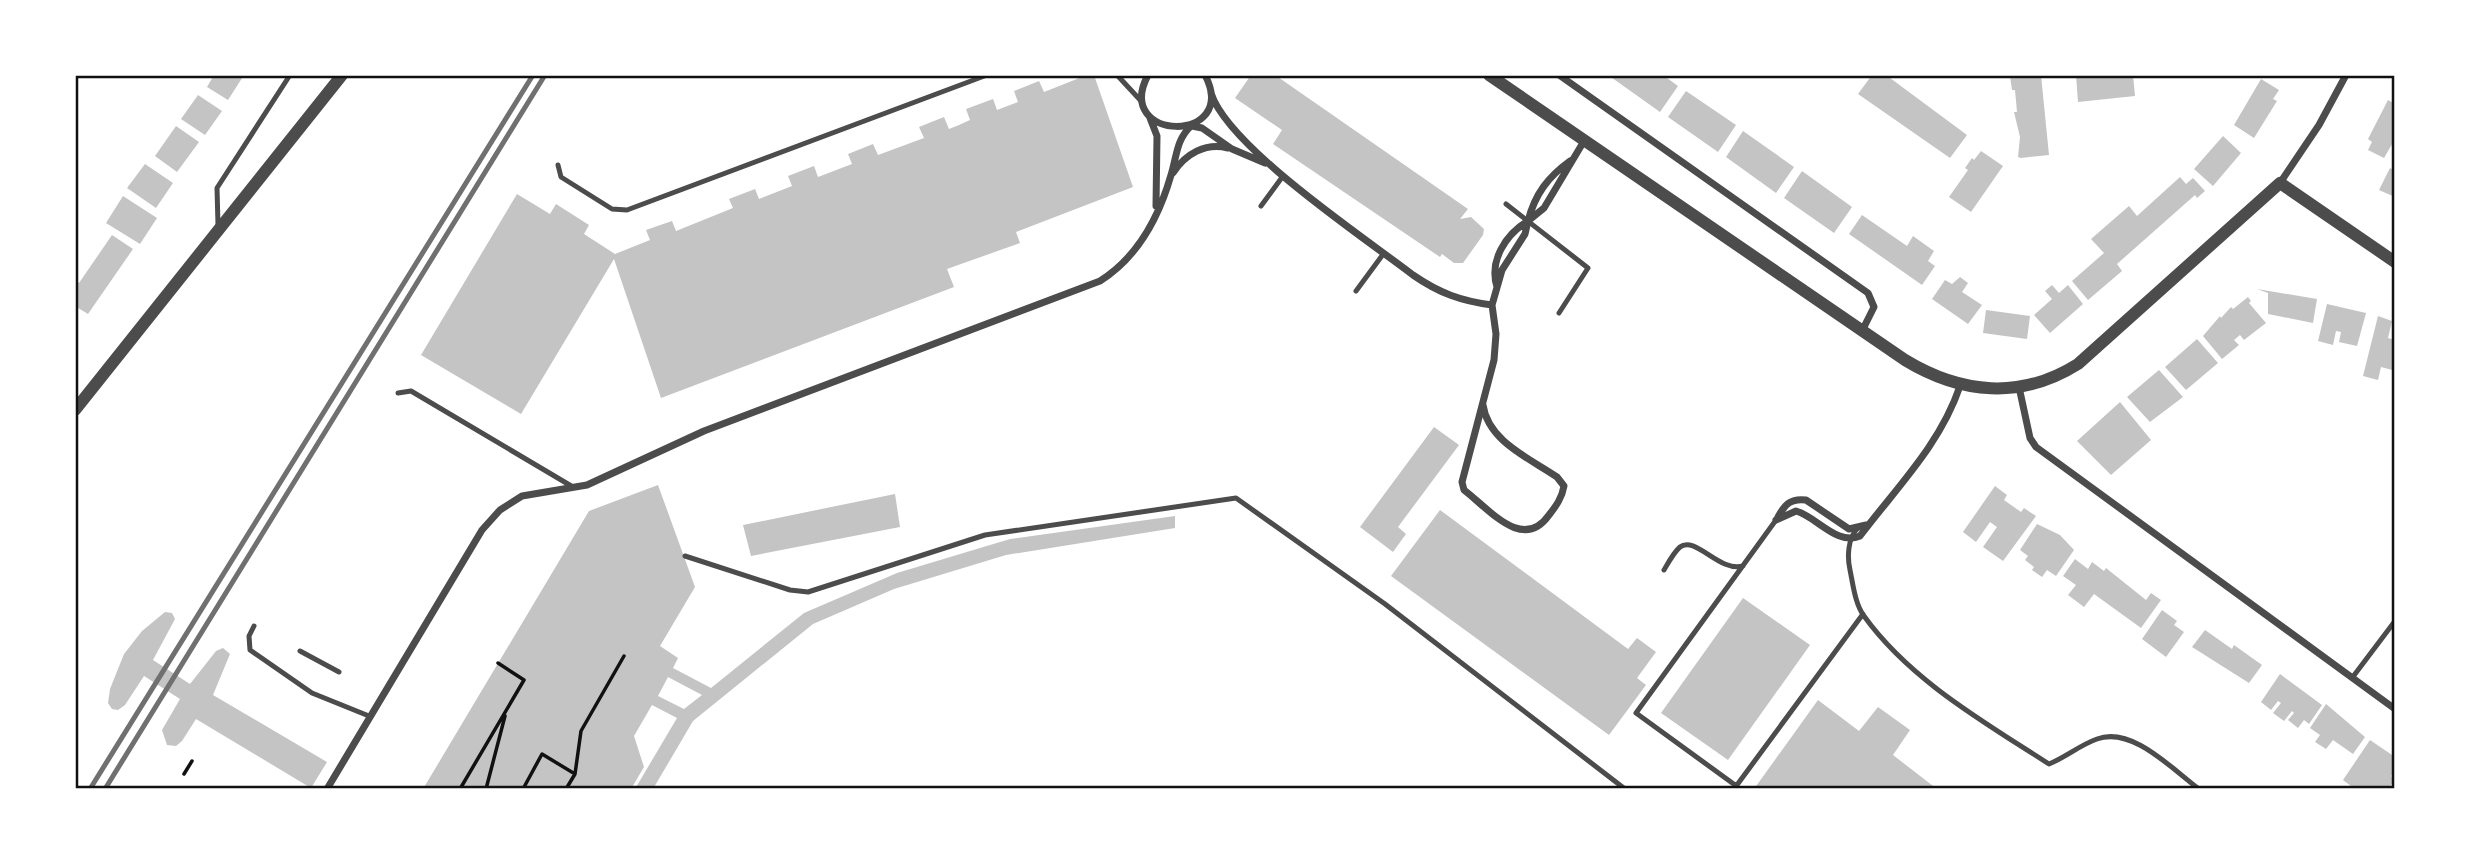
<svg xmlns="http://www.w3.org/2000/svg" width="2470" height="864" font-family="Montserrat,sans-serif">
<rect width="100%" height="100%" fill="#fff"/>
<path fill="#c4c4c4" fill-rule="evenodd" d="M214,75H244L228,100L207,87Z
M1087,75H1094L1133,187L1016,232L1020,243L947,269L954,287L661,398L614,259L521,414L421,355L517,194L550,214L556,204L589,225L584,234L615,254L650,240L646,230L672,221L676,231L733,208L729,199L755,189L759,199L792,186L788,176L814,166L818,177L852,164L848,154L873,144L878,155L924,138L919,127L944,117L949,129L959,125L970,120L966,109L993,99L997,110L1018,102L1014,91L1039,81L1044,92Z
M1251,75H1275L1468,209L1460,219L1471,217L1484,229L1483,235L1463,263H1454L1442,254L1440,257L1273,144L1282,130L1235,98Z
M1608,75H1663L1678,86L1660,112Z
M1872,75H1886L1967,135L1950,158L1858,94Z
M2041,75L2049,155L2021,158L2018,157L2020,137L2014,112H2017L2015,90H2012L2010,76Z
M2076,75H2133L2135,96L2078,102Z
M2261,79L2279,90L2273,99L2277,101L2254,138L2234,125Z
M1686,91L1736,125L1718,152L1668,117Z
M198,95L222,111L205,135L181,119Z
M2388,100L2395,104V139L2384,158L2368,150L2372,142L2368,139Z
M176,126L199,142L177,172L155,156Z
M1743,131L1794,167L1776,193L1726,157Z
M2223,136L2241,153L2213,186L2194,169Z
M1981,151L2003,166L1971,212L1949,197L1968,170L1965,168L1972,158L1974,160Z
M145,164L173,183L156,208L127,188Z
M2390,168L2395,171V197L2379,190Z
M1802,171L1852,207L1834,233L1784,198Z
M2180,177L2186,184L2193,178L2205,191L2197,198L2195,195L2117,264L2122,271L2088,300L2072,281L2104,253L2091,239L2129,206L2137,216Z
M123,196L157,218L140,244L106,223Z
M1862,215L1907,246L1913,236L1934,251L1928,261L1935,266L1922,285L1849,234Z
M112,235L133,249L88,314L75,306V280L79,283Z
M1960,277L1968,283L1962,292L1982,305L1968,324L1932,299L1945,280L1952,284Z
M2052,285L2059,293L2068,285L2083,304L2050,333L2034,315L2052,299L2045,291Z
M2257,289L2317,299L2313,323L2268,314V293Z
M2248,297L2251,301L2249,303L2266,323L2244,340L2240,335L2234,340L2239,345L2222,359L2203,336L2220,316L2221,318L2231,307L2233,309Z
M2327,304L2366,313L2357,346L2339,342L2341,332L2336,331L2333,345L2318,341Z
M1986,310L2030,316L2027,339L1983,333Z
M2378,316L2392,321L2388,338L2395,340V357L2392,370L2381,367L2378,380L2363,376Z
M2197,339L2218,363L2186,390L2165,367Z
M2159,370L2183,397L2150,422L2127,397Z
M2120,402L2151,440L2111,475L2077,441Z
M1434,427L1459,445L1398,527L1406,534L1393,552L1360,527Z
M658,485L695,587L660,646L678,658L673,668L711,688L804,613L897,573L1010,539L1175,516V528L1006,555L894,589L813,624L693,721L653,789H635L677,718L652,705L634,736L644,767L631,789H423L589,511ZM668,677L702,695L684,709L658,696Z
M1995,486L2007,495L2004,500L2021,512L2024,508L2036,516L2003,561L1983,547L1997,527L1990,522L1976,542L1963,532Z
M895,494L900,527L751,556L743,525Z
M1440,510L1628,649L1637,638L1656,652L1637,678L1646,685L1609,735L1391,576Z
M2037,524L2060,535L2074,550L2056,576L2047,570L2042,577L2032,570L2034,567L2025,560L2028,556L2020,550Z
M2075,559L2088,569L2092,562L2104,571L2106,568L2146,600L2151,593L2161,600L2141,628L2094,594L2084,607L2068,595L2076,585L2063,576Z
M1743,598L1810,645L1728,760L1661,713Z
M2162,610L2177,621L2174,625L2184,632L2166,657L2142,639Z
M165,612L172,613L175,619L153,660L190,684L216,651L223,648L230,654L213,695L327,762L311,788L196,719L182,741L176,746L167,745L162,730L180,699L144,676L125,705L118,710L112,709L108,703L110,689L124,654L142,631Z
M2205,630L2232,649L2234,645L2262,665L2249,683L2192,647Z
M2280,674L2322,705L2309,724L2304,720L2298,728L2288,720L2294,713L2292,711L2284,721L2273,713L2281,703L2278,701L2271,710L2261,702Z
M1818,700L1859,731L1878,707L1910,730L1893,755L1937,789H1754Z
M2326,704L2365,737L2353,754L2333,740L2326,749L2315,742L2320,735L2310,728Z
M2370,740L2395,757V772L2391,776L2395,780L2388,789H2355L2343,780Z"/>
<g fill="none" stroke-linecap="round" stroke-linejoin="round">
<path stroke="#111" stroke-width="3.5" d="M184,774L192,761
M460,789L524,680L498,663
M486,789L505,716
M523,789L542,754L575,774
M566,789L575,774L581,731L624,656"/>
<path stroke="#4c4c4c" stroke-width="5" d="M1117,75L1142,102
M558,165L561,177L612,209L627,210L987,75
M1506,204L1588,268L1559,313
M1261,206L1283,176
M218,225L217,188L290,75
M1356,291L1384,253
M398,393L411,391L573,487
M1857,529C1848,538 1847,557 1850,570C1853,584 1855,604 1864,616C1910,680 1984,722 2049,764C2066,757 2080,745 2097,739C2132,726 2172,769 2199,789
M685,556L790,590L808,592L985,535L1236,498L1385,604L1625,789
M1664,570C1668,563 1674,552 1680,547C1695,535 1720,573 1743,566
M254,626L249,636L250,650L312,693L369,716
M300,651L339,672
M2352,678L2395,621
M1735,785L1636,713L1776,520
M1734,789L1863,614"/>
<path stroke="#4c4c4c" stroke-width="7" d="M1148,75C1112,143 1241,144 1205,75
M1559,75L1868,293L1874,307L1862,331
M1211,93C1228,147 1365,238 1413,275C1439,293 1461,301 1492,305
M1150,118L1157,136L1156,206
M1192,126L1202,128L1232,149L1265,163
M1173,173C1185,154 1206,142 1228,148
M2280,183L2319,125L2346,75
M1497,287C1489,261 1505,235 1528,221C1535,194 1548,177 1570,161
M2019,387L2030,438L2036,447L2395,709
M1483,405C1488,441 1529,458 1557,477L1564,486C1562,498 1556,506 1549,515C1523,552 1490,510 1464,490L1462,482L1494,360L1496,334L1492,305L1502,270L1525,234L1528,221L1544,208L1584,141
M1778,517C1785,504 1791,498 1806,500L1849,529L1866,525
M1776,520L1796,511C1817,517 1837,546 1860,536C1897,487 1940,445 1960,386
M327,789L482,530L500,510L522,496L587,485L704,431L1100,281C1138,257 1159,217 1171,175C1177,156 1176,140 1191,126"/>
<path stroke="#4c4c4c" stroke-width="12" d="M1489,75L1905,360C1961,394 2021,400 2078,364L2280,183L2395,262
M75,410L342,75"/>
<path stroke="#707070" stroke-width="5" d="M90,789L533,75
M105,789L545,75"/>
</g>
<rect width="2470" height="864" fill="none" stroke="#ffffff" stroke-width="154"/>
<rect x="77" y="77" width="2316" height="710" fill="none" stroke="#111" stroke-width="2.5"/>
</svg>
